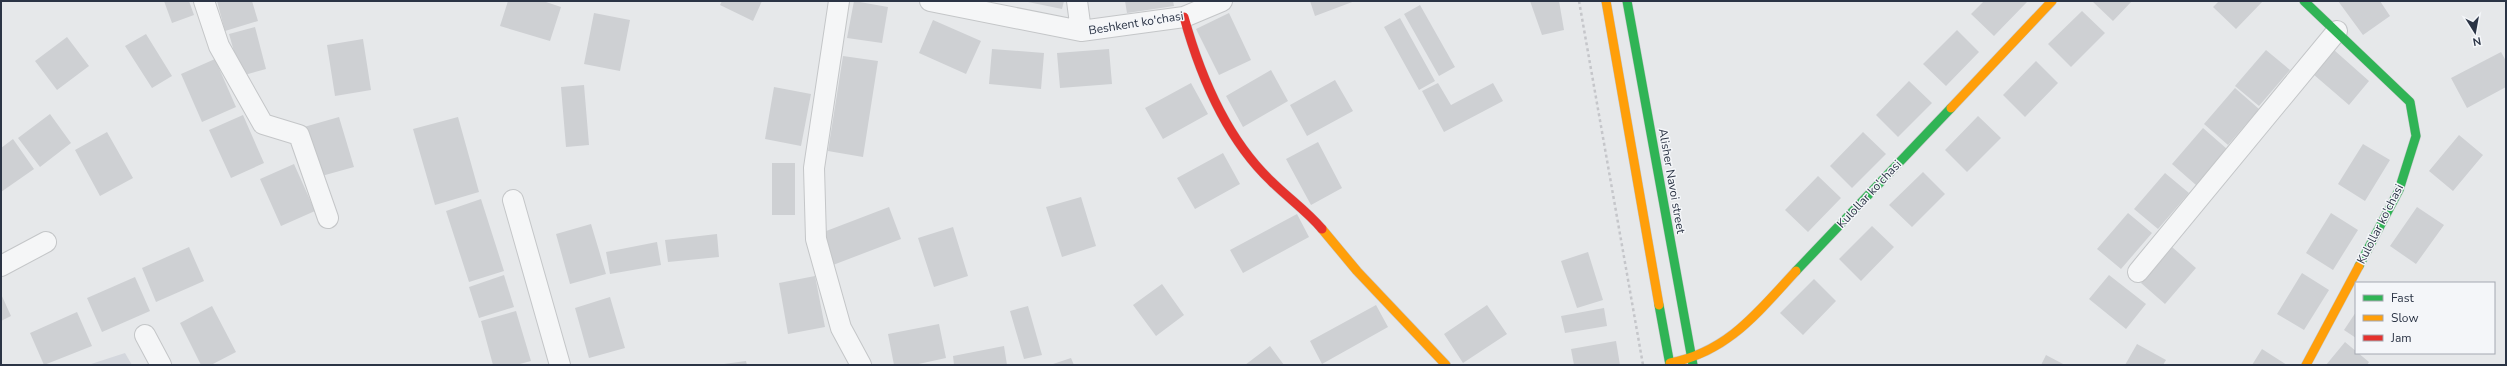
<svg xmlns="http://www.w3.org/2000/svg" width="2507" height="366" font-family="'Nunito Sans',sans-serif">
<rect width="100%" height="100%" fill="#e6e8ea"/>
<path fill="#d4d7dd" d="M125,353L132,365H88Z"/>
<path fill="#ced0d3" d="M164,1H189L194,15L172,23Z
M217,1H252L258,21L225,31Z
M508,1H543L561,7L550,41L500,26Z
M722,1H762L753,21L720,5Z
M854,1L888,7L882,43L847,38Z
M1023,1H1064L1062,9Z
M1125,1H1173L1174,6L1127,13Z
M1310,1H1355L1315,16Z
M1530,1H1559L1564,30L1542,35Z
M1984,1H2026L2027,2L1994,36L1971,14Z
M2092,1H2132L2113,21Z
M2219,1H2263L2236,29L2213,7Z
M2338,1H2380L2390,16L2363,35Z
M1420,5L1455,67L1439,76L1404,14Z
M2082,11L2105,33L2071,67L2048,44Z
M594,13L630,20L620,71L584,64Z
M1229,13L1251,60L1219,75L1196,29Z
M1400,18L1435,81L1419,90L1384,27Z
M933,20L981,41L966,74L919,53Z
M255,27L266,69L241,76L229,34Z
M1957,30L1979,52L1946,86L1923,64Z
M146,34L172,76L152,88L125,46Z
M67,37L89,66L57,90L35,61Z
M363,39L371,90L335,96L327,45Z
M992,49L1044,53L1041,89L989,84Z
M1109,49L1112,84L1060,88L1057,53Z
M2266,50L2290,70L2259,106L2235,86Z
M2334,50L2369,81L2349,105L2313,74Z
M2501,52L2506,61V87L2467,108L2451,78Z
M843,56L878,61L863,157L828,151Z
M215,59L236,107L202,122L181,74Z
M2036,61L2058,83L2025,117L2003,95Z
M1271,70L1288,101L1243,127L1226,96Z
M1335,80L1353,111L1307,136L1290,105Z
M1909,81L1932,103L1898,137L1876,115Z
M1191,83L1208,114L1163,139L1145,108Z
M1438,83L1451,105L1493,83L1503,101L1444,132L1422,91Z
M584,85L589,145L566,147L561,87Z
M774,87L811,94L801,146L765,139Z
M2235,88L2259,109L2228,145L2204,124Z
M50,114L71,143L40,167L18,138Z
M243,115L264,163L231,178L209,130Z
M1978,116L2001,138L1967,172L1945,150Z
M339,117L354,167L318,177L304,127Z
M458,117L479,192L435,205L413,129Z
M2203,128L2227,149L2196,185L2172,164Z
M107,132L133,178L100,196L75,150Z
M1863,132L1886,154L1852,188L1830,166Z
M2459,135L2483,155L2453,191L2429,171Z
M13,139L34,169L1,192V148Z
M1318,142L1342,188L1311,205L1286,159Z
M2363,144L2390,160L2365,201L2338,184Z
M1223,153L1240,184L1195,209L1177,178Z
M772,163H795V215H772Z
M294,164L315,211L281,226L260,179Z
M1923,172L1945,194L1912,227L1889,205Z
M2165,173L2189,193L2158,229L2134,209Z
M1818,176L1841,198L1808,232L1785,210Z
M1081,197L1096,246L1062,257L1046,207Z
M481,199L504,271L469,282L446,211Z
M889,207L901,239L833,265L821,233Z
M2417,207L2444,225L2416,264L2390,246Z
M2128,213L2152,233L2121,269L2097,249Z
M2331,213L2358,230L2333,270L2306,253Z
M1297,214L1309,237L1243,273L1230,250Z
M591,224L606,274L570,284L556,234Z
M1872,226L1894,247L1861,281L1839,259Z
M953,227L968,276L934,287L918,238Z
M717,234L719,257L668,262L665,240Z
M657,242L661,265L610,274L606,252Z
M189,247L204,281L156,302L142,268Z
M2172,247L2196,268L2165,304L2141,283Z
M1588,252L1603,300L1577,308L1561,261Z
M2302,273L2329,290L2304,330L2277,314Z
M504,275L514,307L479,318L469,287Z
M2109,275L2146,304L2126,329L2089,299Z
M815,276L825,327L788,334L779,283Z
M135,277L150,311L102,332L87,298Z
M1814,279L1836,301L1803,335L1780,313Z
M1162,284L1184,315L1156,336L1133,305Z
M1,294L11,316L1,321Z
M610,297L625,348L589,358L575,308Z
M1376,305L1388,327L1322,364L1310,341Z
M1487,305L1507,334L1463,363L1444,334Z
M212,306L236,352L211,365H201L180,323Z
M1028,306L1042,355L1024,359L1010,311Z
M1604,308L1607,326L1565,333L1561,316Z
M516,311L531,361L516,365H493L481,321Z
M77,312L92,346L44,365L30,333Z
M2356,312V338L2344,330Z
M939,324L946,358L914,365H894L888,334Z
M1616,341L1620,365H1574L1571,349Z
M2345,342L2369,362L2367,365H2326Z
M2137,344L2166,360L2163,365H2125Z
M1004,346L1007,365H954L953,356Z
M1270,346L1284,365H1245Z
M2262,349L2287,365H2252Z
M2046,355L2065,365H2041Z
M1071,358L1074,365H1050Z
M746,361L747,365H724V364Z"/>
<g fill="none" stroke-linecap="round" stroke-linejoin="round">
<defs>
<path id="street" d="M204,1L219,46L263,124L299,135L328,218
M839,1L814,168L816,239L841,328L861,365
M930,1L1081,31L1184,17L1222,1
M1077,1L1081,31
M513,200L560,365
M1,266L46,242
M2138,272L2337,31
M145,335L161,365"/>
<path id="fast" d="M1627,1L1693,365
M2304,1L2410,102L2416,136L2399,190L2359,266
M1796,271L1951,108
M1659,305L1670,365"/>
<path id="slow" d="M1606,1L1659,305
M1951,108L2052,1
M1322,229L1357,271L1446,365
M1670,363C1728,352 1758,312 1796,271
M2306,365L2359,266"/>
<path id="jam" d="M1184,17C1200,75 1227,139 1271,181C1288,198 1307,211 1322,229"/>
</defs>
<use href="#street" stroke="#c4c6c8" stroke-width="22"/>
<use href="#fast" stroke="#c4c6c8" stroke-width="10"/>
<use href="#slow" stroke="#c4c6c8" stroke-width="10"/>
<use href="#jam" stroke="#c4c6c8" stroke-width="10"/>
<path stroke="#c5c6ca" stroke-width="2.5" stroke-dasharray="3 3" stroke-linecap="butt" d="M1579,1L1643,365"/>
<use href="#street" stroke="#f5f6f7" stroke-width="20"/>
<use href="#fast" stroke="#30b455" stroke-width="9"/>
<use href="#slow" stroke="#ff9f0a" stroke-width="9"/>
<use href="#jam" stroke="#e5322d" stroke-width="9"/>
</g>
<g text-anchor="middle" stroke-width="3" stroke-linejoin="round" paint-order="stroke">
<g font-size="12" fill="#2b3445" stroke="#f4f6f9">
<text transform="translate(1136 23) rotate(-9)" y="4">Beshkent ko'chasi</text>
<text transform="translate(1672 181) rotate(80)" y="4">Alisher Navoi street</text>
<text transform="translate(1869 194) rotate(-47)" y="4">Kulollar ko'chasi</text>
<text transform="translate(2380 224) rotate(-63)" y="4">Kulollar ko'chasi</text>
</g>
</g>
<rect width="2507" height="366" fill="none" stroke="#2b3445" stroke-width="4"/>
<rect x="2355" y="282" width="140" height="72" fill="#f4f6f9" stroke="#a4a8b1"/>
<rect x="2363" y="295" width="20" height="6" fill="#30b455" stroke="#a4a8b1"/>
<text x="2391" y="302" font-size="12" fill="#2b3445">Fast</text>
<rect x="2363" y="315" width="20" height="6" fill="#ff9f0a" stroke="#a4a8b1"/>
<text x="2391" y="322" font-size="12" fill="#2b3445">Slow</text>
<rect x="2363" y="335" width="20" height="6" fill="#e5322d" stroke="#a4a8b1"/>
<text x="2391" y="342" font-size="12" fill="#2b3445">Jam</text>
<g transform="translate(2475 32) rotate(169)" stroke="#f4f6f9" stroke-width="3" paint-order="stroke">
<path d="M0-3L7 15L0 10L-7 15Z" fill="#2b3445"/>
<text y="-6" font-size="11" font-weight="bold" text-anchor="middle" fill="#2b3445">N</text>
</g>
</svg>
